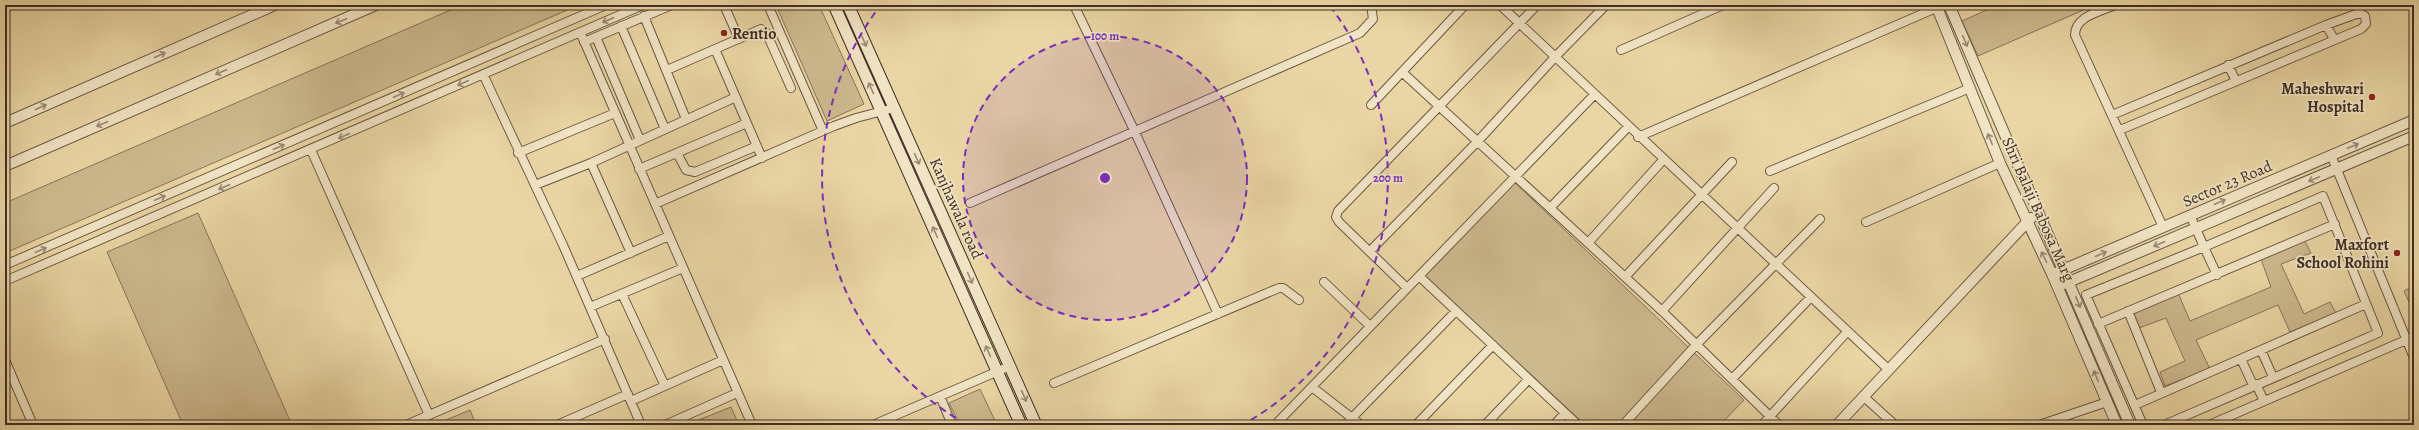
<svg xmlns="http://www.w3.org/2000/svg" width="2419" height="430" font-family="Alegreya,serif">
<rect width="100%" height="100%" fill="#ead6a4"/>
<filter id="stains"><feTurbulence type="fractalNoise" baseFrequency=".005" numOctaves="4"/><feColorMatrix values="0 0 0 0 .2 0 0 0 0 .09 0 0 0 0 .02 0 0 0 .5 -.17"/></filter>
<radialGradient id="worn" r=".72"><stop offset=".6" stop-color="#630" stop-opacity="0"/><stop offset="1" stop-color="#630" stop-opacity=".3"/></radialGradient>
<path fill="#cdb98e" stroke="#86745a" d="M462,5H579L5,253V203Z
M776,5H819L864,104L827,121Z
M1998,5H2095L1978,56L1962,21Z
M1514,182L1744,400L1720,425H1585L1425,276Z
M198,213L292,425H183L107,252Z
M2303,238L2311,253L2281,264L2304,314L2330,302L2336,313L2290,332L2278,305L2196,340L2210,369L2165,386L2160,372L2185,361L2166,318L2139,328L2132,312L2178,293L2190,321L2271,287L2261,259Z
M2414,286V311H2413L2404,291Z
M980,389L997,425H960L949,403Z
M731,407L739,425H686Z
M470,410L476,425H434Z"/>
<g fill="none" stroke-linecap="round" stroke-linejoin="round">
<defs>
<path id="minor" d="M724,5L739,39
M768,5L823,131
M1074,5L1134,130L1218,314
M1500,5L1888,369
M2115,5C2100,12 2075,16 2075,35L2163,227
M644,16L686,119
M2326,25L2334,39
M621,26L665,129
M580,32L752,425
M596,37L640,140
M584,42L672,5
M715,49L762,158
M1621,50L1723,5
M2228,65L2236,81
M667,70L761,29L766,32L791,88
M1402,72L1662,311L1779,425
M483,74L563,245L641,425
M1371,105L1465,5
M2112,115L2326,25L2359,13L2365,16L2366,24L2361,29L2120,130
M1638,137L1943,5
M311,150L429,415
M518,153L615,113
M677,153L686,170L695,172L757,146
M2331,155L2414,358
M591,163L631,253
M639,169L747,123
M1770,171L1970,88
M535,185L591,163L736,97
M970,203L1360,33L1373,19L1371,5
M655,204L834,126L856,118L894,108
M1550,208L1628,127
M1866,222L2000,163
M1588,243L1663,160
M1370,251L1478,141L1555,57L1606,5
M5,265L606,5
M577,276L669,236
M1419,276L1578,425
M1625,277L1732,162
M5,281L643,5
M1324,282L1370,326
M1407,288L1339,222L1336,217L1338,211L1537,5
M622,294L665,386
M590,307L683,268
M1662,311L1774,188
M2128,311L2161,392
M2098,324L2335,224
M2261,350L2273,377
M2241,359L2253,385
M5,360L33,425
M1732,379L1811,297
M1054,383L1279,288H1283L1299,300
M2256,384L2264,401
M1312,387L1361,425
M940,396L952,425
M1863,396L1895,425
M631,401L723,360
M2135,405L2366,304
M406,425L605,339
M557,425L628,394
M665,425L737,393
M873,425L1010,366
M1275,425L1595,94
M1345,425L1456,311
M1416,425L1493,345
M1485,425L1529,379
M1554,425L1565,413
M1623,425L1696,345L1820,219
M1762,425L1847,332
M2039,425L2107,402
M2143,425L2086,295L2204,247L2190,215
M2164,425L2378,333L2323,196L2204,247L2217,275
M2209,425L2406,340"/>
<path id="tertiary" d="M1936,5L2000,163L2052,274L2117,425
M1949,5L2130,425
M5,123L275,5
M5,166L376,5
M2058,272L2414,120
M2064,284L2414,136
M1837,425L2031,218"/>
<path id="secondary" d="M834,5L1021,425
M848,5L1036,425"/>
</defs>
<use href="#minor" stroke="#6a5845" stroke-width="10"/>
<use href="#tertiary" stroke="#6a5845" stroke-width="12"/>
<use href="#secondary" stroke="#3f2e25" stroke-width="13"/>
<use href="#minor" stroke="#f1e4c4" stroke-width="8"/>
<use href="#tertiary" stroke="#f1e4c4" stroke-width="10"/>
<use href="#secondary" stroke="#f1e4c4" stroke-width="11"/>
</g>
<defs><path id="oneway-shaft" d="M-6 0H5M1.5-3L5.5 0L1.5 3" fill="none" stroke-width="1.6" stroke-linecap="round" stroke-linejoin="round"/></defs>
<g stroke="#988974">
<use href="#oneway-shaft" transform="translate(608 20) rotate(157)"/>
<use href="#oneway-shaft" transform="translate(341 21) rotate(157)"/>
<use href="#oneway-shaft" transform="translate(864 41) rotate(66)"/>
<use href="#oneway-shaft" transform="translate(1965 41) rotate(67)"/>
<use href="#oneway-shaft" transform="translate(160 55) rotate(-24)"/>
<use href="#oneway-shaft" transform="translate(221 72) rotate(157)"/>
<use href="#oneway-shaft" transform="translate(463 83) rotate(156)"/>
<use href="#oneway-shaft" transform="translate(871 88) rotate(-114)"/>
<use href="#oneway-shaft" transform="translate(399 95) rotate(-23)"/>
<use href="#oneway-shaft" transform="translate(41 107) rotate(-24)"/>
<use href="#oneway-shaft" transform="translate(102 124) rotate(157)"/>
<use href="#oneway-shaft" transform="translate(344 136) rotate(156)"/>
<use href="#oneway-shaft" transform="translate(1990 139) rotate(-112)"/>
<use href="#oneway-shaft" transform="translate(2353 146) rotate(-23)"/>
<use href="#oneway-shaft" transform="translate(279 147) rotate(-23)"/>
<use href="#oneway-shaft" transform="translate(917 159) rotate(66)"/>
<use href="#oneway-shaft" transform="translate(2314 179) rotate(157)"/>
<use href="#oneway-shaft" transform="translate(224 187) rotate(157)"/>
<use href="#oneway-shaft" transform="translate(160 198) rotate(-23)"/>
<use href="#oneway-shaft" transform="translate(2220 202) rotate(-23)"/>
<use href="#oneway-shaft" transform="translate(935 232) rotate(-114)"/>
<use href="#oneway-shaft" transform="translate(2159 244) rotate(157)"/>
<use href="#oneway-shaft" transform="translate(41 250) rotate(-23)"/>
<use href="#oneway-shaft" transform="translate(2101 254) rotate(-24)"/>
<use href="#oneway-shaft" transform="translate(2044 257) rotate(-116)"/>
<use href="#oneway-shaft" transform="translate(970 278) rotate(66)"/>
<use href="#oneway-shaft" transform="translate(2078 302) rotate(67)"/>
<use href="#oneway-shaft" transform="translate(988 351) rotate(-114)"/>
<use href="#oneway-shaft" transform="translate(2096 376) rotate(-113)"/>
<use href="#oneway-shaft" transform="translate(1024 396) rotate(66)"/>
</g>
<circle cx="1105" cy="178" r="142" fill="#7b2cbf" fill-opacity=".12"/>
<g fill="none" stroke="#7b2cbf" stroke-width="2" stroke-dasharray="7 5">
<circle cx="1105" cy="178" r="142"/>
<path d="M966 424A283 283 0 0 1 880 6M1330 6A283 283 0 0 1 1244 424"/>
</g>
<g fill="#8f2418" stroke="#f1e4c4" stroke-width="1.5">
<circle cx="724" cy="33" r="4"/>
<circle cx="2372" cy="97" r="4"/>
<circle cx="2397" cy="253" r="4"/>
</g>
<g text-anchor="middle" stroke-width="3.5" stroke-linejoin="round" paint-order="stroke">
<g font-size="16" font-weight="bold" fill="#3f2e25" stroke="#f1e4c4" text-anchor="end">
<text x="732" y="39" text-anchor="start">Rentio</text>
<text x="2364" y="94">Maheshwari<tspan x="2364" dy="18">Hospital</tspan></text>
<text x="2389" y="250">Maxfort<tspan x="2389" dy="18">School Rohini</tspan></text>
</g>
<g font-size="16" fill="#3f2e25" stroke="#f1e4c4">
<text transform="translate(2227 183) rotate(-23)" y="6">Sector 23 Road</text>
<text transform="translate(957 208) rotate(66)" y="6">Kanjhawala road</text>
<text transform="translate(2039 209) rotate(66)" y="6">Shri Balaji Babosa Marg</text>
</g>
</g>
<circle cx="1105" cy="178" r="6" fill="#7b2cbf" stroke="#f1e4c4" stroke-width="2"/>
<g font-size="12" text-anchor="middle" font-weight="bold" fill="#7b2cbf" stroke="#f1e4c4" stroke-width="3.5" stroke-linejoin="round" paint-order="stroke">
<text x="1105" y="40">100 m</text>
<text x="1388" y="182">200 m</text>
</g>
<rect width="2419" height="430" fill="none" stroke="#ead6a4" stroke-width="20"/>
<rect x="6" y="6" width="2407" height="418" fill="none" stroke="#3f2e25" stroke-width="2"/>
<rect x="10" y="10" width="2399" height="410" fill="none" stroke="#3f2e25"/>
<rect width="100%" height="100%" filter="url(#stains)"/>
<rect width="100%" height="100%" fill="url(#worn)"/>
</svg>
